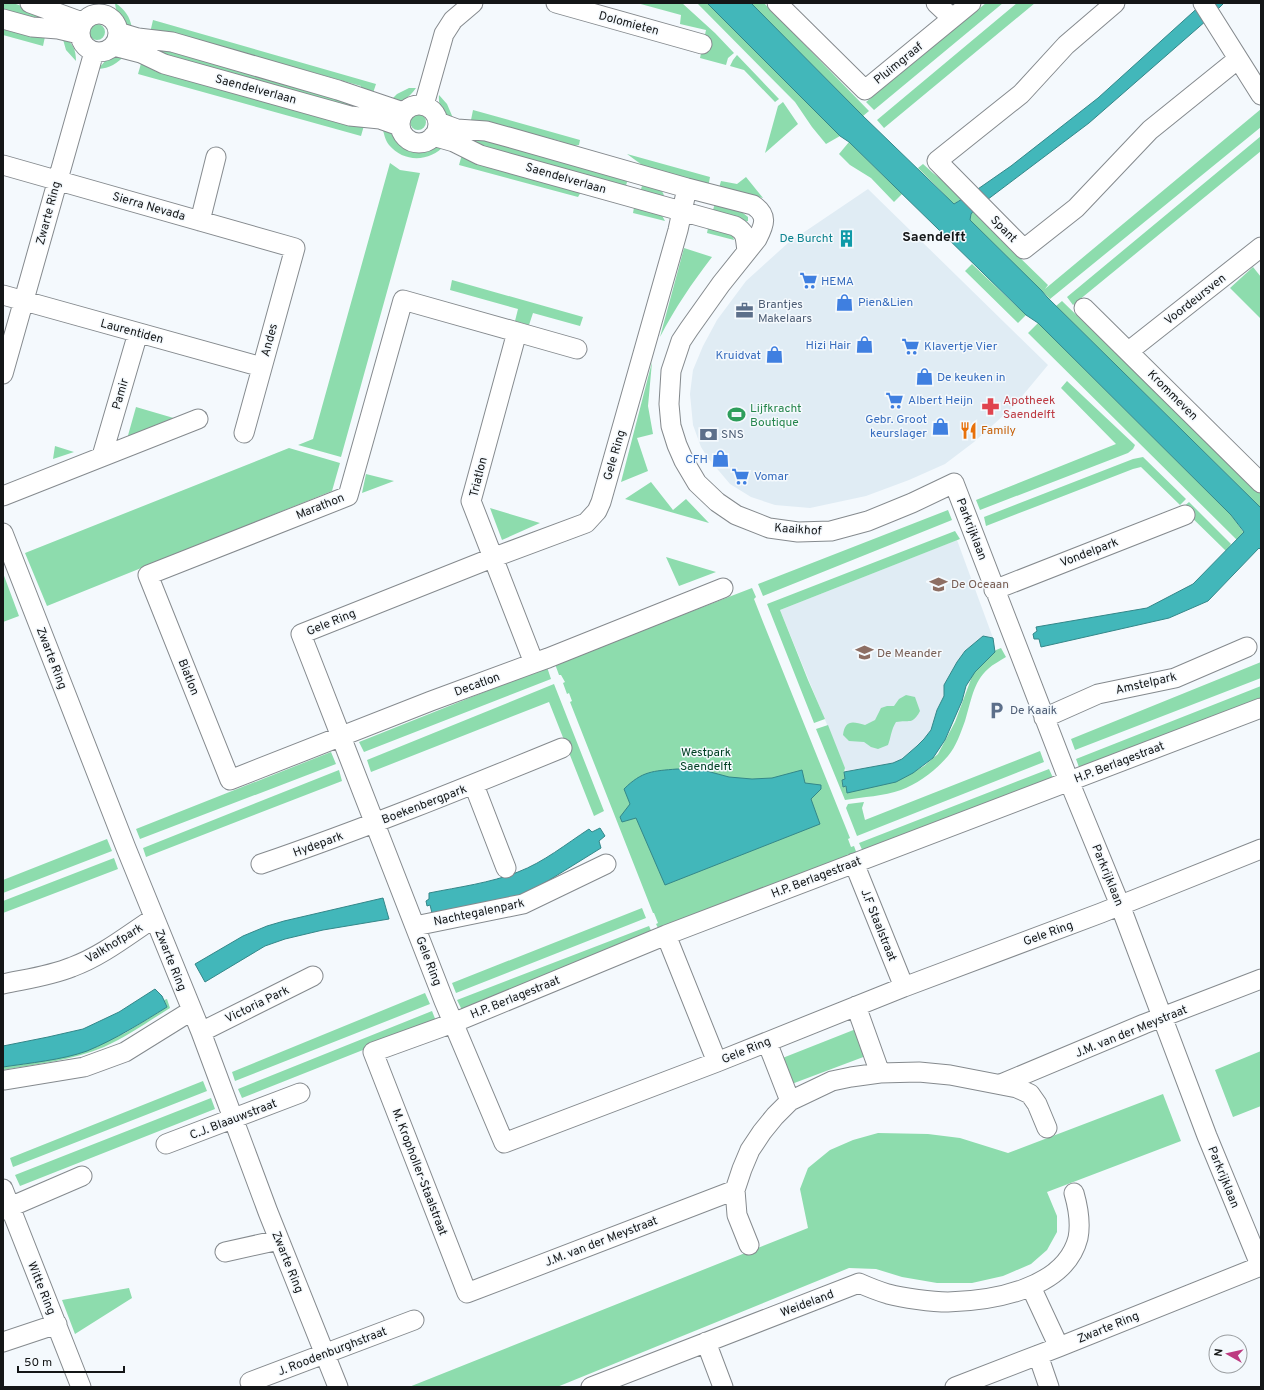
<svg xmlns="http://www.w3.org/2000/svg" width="1264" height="1390" font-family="Overpass,sans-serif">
<rect width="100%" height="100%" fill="#f4f9fd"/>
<path fill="#e0ecf4" d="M868,189L1048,365L1014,406L974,442L945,464L909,480L866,496L810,508L775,505L751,497L730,484L708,458L701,447L693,425L690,394L693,370L703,346L717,320L746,281L788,243Z
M957,540L993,638L983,636L965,651L957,662L944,685V696L937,710L931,730L924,739L910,753L902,759L893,763L846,771L780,610Z"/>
<path fill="#8ddcad" d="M3,3H13L48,15L46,24L3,14Z
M115,3C125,9 130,17 132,28H128C120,21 116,13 115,3Z
M637,3H682L715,33L734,53L728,58L726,65L700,58L706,30L680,24L681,15Z
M697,3H707L840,136L826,144L812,127L795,102Z
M751,3H764L869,111L863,116Z
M986,3H1003L874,110L866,102Z
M1017,3H1035L884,128L877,120Z
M153,20L376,84L372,96L360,91L361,86L167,31L164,36L150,33Z
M89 32a8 8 0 1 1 16 0a8 8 0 1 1-16 0Z
M3,29L30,36L46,32L43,46L3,35Z
M62,36C73,42 76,50 76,61L66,50Z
M150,44L371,105L369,114L169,62Z
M114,55H125C117,64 110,68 98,69L107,59Z
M737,55L779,99L775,102L744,70L730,66L733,60Z
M142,60L156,66L155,71L347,125L365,122L361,136L138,74Z
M409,88H416C408,99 403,102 389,102L397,94Z
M439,95L447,104L453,118L449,119C442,112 438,105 439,95Z
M783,102L798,124L765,153L778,106Z
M1261,109V127L1050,299L970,220L971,214L975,209L980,214L978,217L1048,285L1045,289Z
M473,110L580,140L579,145L565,148L559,146L560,141L486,122L470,125Z
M410 122a8 8 0 1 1 16 0a8 8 0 1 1-16 0Z
M382,127C386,129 390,131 392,134C395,137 397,142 400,144C413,157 430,145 445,145C430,162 404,163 389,145C385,140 384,133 382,127Z
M470,134L629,175L625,189L485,150L469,141Z
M1261,136V151L1073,305L1067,297Z
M849,142L902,194L894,202L871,178L850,165L839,154Z
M463,151L581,192L578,197L459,165Z
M627,154L710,177L708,188L653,173Z
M390,163L400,170L420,173L341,457L298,445L313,439Z
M923,164L933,173L964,197L954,204L918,168Z
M746,177L763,198L727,189L718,191L721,181L737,184Z
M643,182C651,185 665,188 664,198L640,193Z
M716,199L735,207L743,213L748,217V221L745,222L712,214Z
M635,202L659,210L665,221L633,213Z
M709,223L732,234L734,240L707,233Z
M684,248L712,257C692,283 675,308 660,337Z
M972,264L1026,315L1018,323L965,271Z
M1253,267L1261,277V319L1230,288Z
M452,280L583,317L580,326L533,313L529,325L515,321L518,309L450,290Z
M1062,301L1261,494V508L1056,306Z
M1038,323L1231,515L1244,533L1237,540L1028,333Z
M652,362L648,406L653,434L637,438L648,471L621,482Z
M1067,381L1135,445L1133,449L1128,453L980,510L976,500L1116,444L1061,388Z
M136,407L177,419L127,439Z
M55,446L74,452L53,459Z
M289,448L340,463L332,491L47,606L25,553Z
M1143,457L1186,499L1180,505L1141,467L1133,469L986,526L984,517L1133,459Z
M366,474L394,481L362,493Z
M651,482L673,510L686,499L709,523L625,499Z
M1189,502L1231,544L1226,551L1182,508Z
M490,508L540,523L502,540Z
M948,510L952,520L763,596L758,584Z
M955,531L960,539L780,610L808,680L825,719L814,723L767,604Z
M666,557L716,572L679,586Z
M3,573L19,616L3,622Z
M752,588L756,597L754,599L763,622L850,838L848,839L851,847L854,846L858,857L661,934L656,924L658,923L654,913H653L570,702L572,701L569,693L567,694L563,683L565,682L561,675H559L555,664Z
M1001,648L1006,657C1000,661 993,664 988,669C973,682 971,702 965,721C961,732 956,747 948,756C936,770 918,784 901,790C884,796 863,797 845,800L816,729L828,725L845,768L844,772L845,779L842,780L843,787L905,777L924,766L938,754L955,722L974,671L996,650Z
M1261,662V678L1075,750L1071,739Z
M547,667L551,679L364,752L359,742Z
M554,684L604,811L594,816L549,702L371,772L367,760Z
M1261,686V698L1080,770L1076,759Z
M906,695L915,697L920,711C912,726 909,719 896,722C891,730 891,737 888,745L878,749L871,747L864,742L849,741L843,735C845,720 852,721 865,725L875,720L881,708L887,706H894L899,699Z
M1040,751L1044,762L857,836L846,808L848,804L864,802L862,808L865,820Z
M331,752L336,764L140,839L136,829Z
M1049,769L1054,780L864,854L859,843Z
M339,770L342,781L146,857L143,848Z
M107,839L112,851L3,893V880Z
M114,858L118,869L3,913V901Z
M642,908L646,918L456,993L452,983Z
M649,926L654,937L463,1012L457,1000Z
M425,993L430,1004L235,1081L232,1072Z
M167,999L170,1008C149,1021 128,1036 104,1047C73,1060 37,1064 3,1070V1067L64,1057L125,1033L167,1007L164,1000Z
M432,1011L436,1021L242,1098L238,1089Z
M856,1029L866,1056L789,1085L780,1059Z
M1261,1051V1106L1233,1117L1215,1070Z
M203,1081L207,1091L13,1167L10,1158Z
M1163,1094L1181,1141L1047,1192L1057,1216V1232L1047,1250L1031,1264L1003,1276L972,1283H937L902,1277L876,1269L849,1268L557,1387H409L808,1228L800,1189L808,1168L830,1150L853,1140L878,1133L928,1134L960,1138L1008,1153Z
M211,1098L215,1109L20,1186L15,1175Z
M129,1288L132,1298L75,1334L62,1300Z"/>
<path fill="#42b7ba" stroke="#348789" d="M707,3H751L863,116L954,204L975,191L1011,166L1098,98L1203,3H1224L1207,20L1089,123L975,209L971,214L970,220L1042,291L1047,297L1261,508V550L1259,548L1208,601L1169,618L1041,647L1039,639H1034L1033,634L1037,631L1036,627L1147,608L1193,584L1244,532L1231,515L1038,323L1026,315L849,142L840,136Z
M983,636L993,638L995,652L975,672L966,686L962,701L945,740L933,758L913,773L896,782L847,793L846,786L843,787L842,780L845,779L844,772L893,763L902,759L917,746L924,739L931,730L937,710L944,696V685L957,662L965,651Z
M677,769L703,770L729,777L752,779L772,778L802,770L805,783L821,785V789L811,799L820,824L665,885L636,818L622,822L620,817L630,804L624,789C642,771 653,771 677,769Z
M600,828L605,836L599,841L601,848L551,879L523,895L432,913L430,905L427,906L426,901L429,899V893C459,887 490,883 518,872C544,862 566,844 589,829L592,832Z
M383,898L389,919L323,930L285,939L265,946L205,982L195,964L243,936L267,926L284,921Z
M155,989L162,996L167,1007C141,1023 116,1039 87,1051C62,1060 29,1063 3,1067V1046L48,1037L83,1029L119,1012Z"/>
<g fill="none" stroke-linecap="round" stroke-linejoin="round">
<defs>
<path id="minor" d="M30,3L82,22
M556,3L702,44
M777,3L865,90L971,3
M936,3L952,18
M1115,3L1066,45L1021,94L937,161L1024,249L1076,208L1150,130L1238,59
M1203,3L1261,95
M80 33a19 19 0 1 1 38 0a19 19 0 1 1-38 0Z
M3,19L32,27L58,29L79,34
M118,32L138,38L172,42L338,90L403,112
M114,46L141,53L164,64L350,116L380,119L400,126
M400 124a19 19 0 1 1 38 0a19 19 0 1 1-38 0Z
M424,105L444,34L453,20L473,3
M438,122L457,129L486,131L508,137L687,188L753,205C768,215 765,224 757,239L721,284L689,329L681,341L671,371L669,404L671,426L677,445L684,461L697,483L717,502L736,515L769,528L798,532L831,531L868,521L912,503L954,483L1069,781L1120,905L1207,1136L1261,1267
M433,136L454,142L480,155L735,226C747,233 745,238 747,251
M3,165L295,248L244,433
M687,188L678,230L601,502L597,511L586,523L492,558L301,634L444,1001L504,1143L717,1062L904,987L1101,913L1261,849
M200,221L216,157
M3,295L262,367
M1084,308L1261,483
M517,332L577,349
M1129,351L1261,247
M3,374L94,52
M102,456L138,333
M3,496L198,419
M3,533L126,848L201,1032L268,1212L338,1387
M994,590L1185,515
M534,663L471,501L517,332L403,300L348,496L148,575L230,780L431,701L534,663L548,658L723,588
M1044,718L1098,694L1175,678L1247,647
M474,785L506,868
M854,863L904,987
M261,864C363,829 462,789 562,748
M415,926L523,904L606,864
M666,935L717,1062
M3,984C26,979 50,976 72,967C102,956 128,935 154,918
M856,1006L880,1073
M201,1032L313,976
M767,1042L790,1101
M5,1080L84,1067L125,1052L191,1011
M1001,1084L1144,1024L1261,979
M1047,1128L1037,1104L1030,1094L1017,1088L950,1075L919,1072L880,1073L851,1077L832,1081L790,1101L775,1116L762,1132L750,1150L742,1169L735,1190L467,1293L373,1052L453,1023L666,935L1261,708
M166,1144L300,1093
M3,1189L81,1387
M735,1190L737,1215L749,1245
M3,1210L82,1176
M225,1252L279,1240
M1031,1287L1059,1347
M3,1342L57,1324
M706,1342L723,1387
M1038,1355L1049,1387
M250,1382L414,1320
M591,1387L859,1283C868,1287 878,1291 888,1294C903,1298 932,1302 948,1302C992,1301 1065,1289 1078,1238C1081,1223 1078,1207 1074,1193
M955,1387L1059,1347L1261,1266"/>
</defs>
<use href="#minor" stroke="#858a8e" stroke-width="21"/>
<use href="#minor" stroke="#fff" stroke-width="19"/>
</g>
<defs>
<symbol id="building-bare" viewBox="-9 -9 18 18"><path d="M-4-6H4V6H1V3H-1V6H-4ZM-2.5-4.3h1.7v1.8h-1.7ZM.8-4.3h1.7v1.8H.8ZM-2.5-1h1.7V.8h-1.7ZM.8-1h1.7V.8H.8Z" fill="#0f9aa8" stroke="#f4f9fd" stroke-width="2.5" paint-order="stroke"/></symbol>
<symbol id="supermarket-bare" viewBox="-9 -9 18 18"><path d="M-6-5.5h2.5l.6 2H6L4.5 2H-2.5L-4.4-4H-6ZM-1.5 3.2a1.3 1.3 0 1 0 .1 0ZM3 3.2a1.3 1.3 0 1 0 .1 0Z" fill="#3f7fe0" stroke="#f4f9fd" stroke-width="2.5" paint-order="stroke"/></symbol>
<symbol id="shop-bare" viewBox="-9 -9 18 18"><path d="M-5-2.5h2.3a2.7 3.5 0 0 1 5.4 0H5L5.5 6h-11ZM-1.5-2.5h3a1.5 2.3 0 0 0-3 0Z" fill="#3f7fe0" stroke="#f4f9fd" stroke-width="2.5" paint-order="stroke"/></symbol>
<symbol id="office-bare" viewBox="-9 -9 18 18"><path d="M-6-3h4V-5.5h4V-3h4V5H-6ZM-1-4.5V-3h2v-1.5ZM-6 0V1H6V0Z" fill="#5c6f8a" stroke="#f4f9fd" stroke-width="2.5" paint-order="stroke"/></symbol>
<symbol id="pharmacy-bare" viewBox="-9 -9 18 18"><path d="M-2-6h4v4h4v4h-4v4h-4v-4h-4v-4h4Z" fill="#e0444e" stroke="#f4f9fd" stroke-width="2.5" paint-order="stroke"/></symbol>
<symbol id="stadium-bare" viewBox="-9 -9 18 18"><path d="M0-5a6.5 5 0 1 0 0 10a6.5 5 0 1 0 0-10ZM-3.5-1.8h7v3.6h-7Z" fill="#2e9e5b" stroke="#f4f9fd" stroke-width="2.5" paint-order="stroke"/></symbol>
<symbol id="restaurant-bare" viewBox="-9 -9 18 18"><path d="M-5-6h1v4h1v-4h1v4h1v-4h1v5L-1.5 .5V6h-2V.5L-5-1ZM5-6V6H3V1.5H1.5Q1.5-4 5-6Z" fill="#e8710a" stroke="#f4f9fd" stroke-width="2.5" paint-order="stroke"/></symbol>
<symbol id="bank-bare" viewBox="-9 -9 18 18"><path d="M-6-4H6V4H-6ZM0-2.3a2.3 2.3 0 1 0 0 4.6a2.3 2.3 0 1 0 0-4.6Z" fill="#5c6f8a" stroke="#f4f9fd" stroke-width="2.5" paint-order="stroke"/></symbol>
<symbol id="school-bare" viewBox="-9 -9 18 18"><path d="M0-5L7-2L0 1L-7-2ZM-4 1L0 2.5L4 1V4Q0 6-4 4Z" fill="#8d6e63" stroke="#f4f9fd" stroke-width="2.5" paint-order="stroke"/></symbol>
<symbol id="parking-bare" viewBox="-9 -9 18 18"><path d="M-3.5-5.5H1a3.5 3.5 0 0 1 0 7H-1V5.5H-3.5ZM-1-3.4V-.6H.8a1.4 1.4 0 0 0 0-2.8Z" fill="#5c6f8a" stroke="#f4f9fd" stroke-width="2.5" paint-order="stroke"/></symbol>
</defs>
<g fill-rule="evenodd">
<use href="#building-bare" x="834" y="226" width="25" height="25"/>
<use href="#supermarket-bare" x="796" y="268" width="25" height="25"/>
<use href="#shop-bare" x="832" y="290" width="25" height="25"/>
<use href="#office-bare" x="732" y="298" width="25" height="25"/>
<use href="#shop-bare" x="852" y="332" width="25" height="25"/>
<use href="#supermarket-bare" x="898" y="334" width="25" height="25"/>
<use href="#shop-bare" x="762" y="342" width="25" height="25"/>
<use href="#shop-bare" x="912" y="364" width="25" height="25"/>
<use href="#supermarket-bare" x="882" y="388" width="25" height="25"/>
<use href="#pharmacy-bare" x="978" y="394" width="25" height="25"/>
<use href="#stadium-bare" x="724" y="402" width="25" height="25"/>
<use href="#shop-bare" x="928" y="414" width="25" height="25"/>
<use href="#restaurant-bare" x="956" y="418" width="25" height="25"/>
<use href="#bank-bare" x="696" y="422" width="25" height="25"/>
<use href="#shop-bare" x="708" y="446" width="25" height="25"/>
<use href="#supermarket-bare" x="728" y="464" width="25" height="25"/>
<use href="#school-bare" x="926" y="572" width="25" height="25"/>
<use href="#school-bare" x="852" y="640" width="25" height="25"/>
<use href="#parking-bare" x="984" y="698" width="25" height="25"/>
</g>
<g text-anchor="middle" stroke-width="3" stroke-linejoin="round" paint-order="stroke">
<g font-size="12" fill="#141617" stroke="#f4f9fd">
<text transform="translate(629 23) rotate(15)" y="4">Dolomieten</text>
<text transform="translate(898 63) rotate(-39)" y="4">Pluimgraaf</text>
<text transform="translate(256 89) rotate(15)" y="4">Saendelverlaan</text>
<text transform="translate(566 178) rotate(16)" y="4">Saendelverlaan</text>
<text transform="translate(149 206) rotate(16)" y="4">Sierra Nevada</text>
<text transform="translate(48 213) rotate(-75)" y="4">Zwarte Ring</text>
<text transform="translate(1004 229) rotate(45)" y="4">Spant</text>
<text transform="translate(1195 299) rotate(-38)" y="4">Voordeursven</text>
<text transform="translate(132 331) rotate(15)" y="4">Laurentiden</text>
<text transform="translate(269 340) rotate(-75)" y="4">Andes</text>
<text transform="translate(120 394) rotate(-74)" y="4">Pamir</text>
<text transform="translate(1173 395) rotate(45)" y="4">Krommeven</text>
<text transform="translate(614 455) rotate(-74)" y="4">Gele Ring</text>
<text transform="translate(478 477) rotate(-76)" y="4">Triatlon</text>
<text transform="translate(320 506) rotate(-22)" y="4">Marathon</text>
<text transform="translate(798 529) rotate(4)" y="4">Kaaikhof</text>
<text transform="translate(972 529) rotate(69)" y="4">Parkrijklaan</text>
<text transform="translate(1089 552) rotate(-21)" y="4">Vondelpark</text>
<text transform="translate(331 622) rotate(-22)" y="4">Gele Ring</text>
<text transform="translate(52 658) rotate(69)" y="4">Zwarte Ring</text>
<text transform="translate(189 677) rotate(68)" y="4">Biatlon</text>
<text transform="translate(1146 683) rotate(-13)" y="4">Amstelpark</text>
<text transform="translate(477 684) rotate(-20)" y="4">Decatlon</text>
<text transform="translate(1119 762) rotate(-21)" y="4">H.P. Berlagestraat</text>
<text transform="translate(424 804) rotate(-21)" y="4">Boekenbergpark</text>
<text transform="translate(318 844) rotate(-20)" y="4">Hydepark</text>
<text transform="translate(1108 875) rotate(68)" y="4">Parkrijklaan</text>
<text transform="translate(816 877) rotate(-21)" y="4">H.P. Berlagestraat</text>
<text transform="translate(479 912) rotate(-12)" y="4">Nachtegalenpark</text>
<text transform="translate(879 925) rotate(68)" y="4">J.F Staalstraat</text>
<text transform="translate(1048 933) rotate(-20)" y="4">Gele Ring</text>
<text transform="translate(114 943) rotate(-31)" y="4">Valkhofpark</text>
<text transform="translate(171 960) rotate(68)" y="4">Zwarte Ring</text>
<text transform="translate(429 961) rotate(69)" y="4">Gele Ring</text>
<text transform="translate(515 997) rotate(-22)" y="4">H.P. Berlagestraat</text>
<text transform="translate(257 1004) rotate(-26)" y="4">Victoria Park</text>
<text transform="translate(1131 1031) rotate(-22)" y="4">J.M. van der Meystraat</text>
<text transform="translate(746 1050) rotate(-22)" y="4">Gele Ring</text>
<text transform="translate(233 1119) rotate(-21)" y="4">C.J. Blaauwstraat</text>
<text transform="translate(420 1172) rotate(69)" y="4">M. Kropholler-Staalstraat</text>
<text transform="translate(1224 1177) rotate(68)" y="4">Parkrijklaan</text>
<text transform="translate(601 1241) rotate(-21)" y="4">J.M. van der Meystraat</text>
<text transform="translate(288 1262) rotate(68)" y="4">Zwarte Ring</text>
<text transform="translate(42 1288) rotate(68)" y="4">Witte Ring</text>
<text transform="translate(807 1303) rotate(-21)" y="4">Weideland</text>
<text transform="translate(1108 1327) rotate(-22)" y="4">Zwarte Ring</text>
<text transform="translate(332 1351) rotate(-21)" y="4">J. Roodenburghstraat</text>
</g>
<g font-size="12" fill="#0d838f" stroke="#f4f9fd" text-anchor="end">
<text x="833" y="242">De Burcht</text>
</g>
<g font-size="12" fill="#366cbe" stroke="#f4f9fd" text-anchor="start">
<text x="821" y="285">HEMA</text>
<text x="858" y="306">Pien&amp;Lien</text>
<text x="851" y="349" text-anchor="end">Hizi Hair</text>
<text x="924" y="350">Klavertje Vier</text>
<text x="761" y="359" text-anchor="end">Kruidvat</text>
<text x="937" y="381">De keuken in</text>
<text x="908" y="404">Albert Heijn</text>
<text x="927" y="423" text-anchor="end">Gebr. Groot<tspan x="927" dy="14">keurslager</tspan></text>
<text x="708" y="463" text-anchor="end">CFH</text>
<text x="754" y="480">Vomar</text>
</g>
<g font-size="12" fill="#4e5e75" stroke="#f4f9fd" text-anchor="start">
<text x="758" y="308">Brantjes<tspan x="758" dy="14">Makelaars</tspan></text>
<text x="721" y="438">SNS</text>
<text x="1010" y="714">De Kaaik</text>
</g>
<g font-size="12" fill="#be3a42" stroke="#f4f9fd" text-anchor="start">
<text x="1003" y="404">Apotheek<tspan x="1003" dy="14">Saendelft</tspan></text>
</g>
<g font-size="12" fill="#27864d" stroke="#f4f9fd" text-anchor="start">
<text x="750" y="412">Lijfkracht<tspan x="750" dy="14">Boutique</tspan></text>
</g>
<g font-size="12" fill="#c56008" stroke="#f4f9fd" text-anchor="start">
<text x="981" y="434">Family</text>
</g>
<g font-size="12" fill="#785e54" stroke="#f4f9fd" text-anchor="start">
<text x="951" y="588">De Oceaan</text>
<text x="877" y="657">De Meander</text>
</g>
<g font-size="12" fill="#004023" stroke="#f4f9fd">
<text x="706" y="756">Westpark<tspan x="706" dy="14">Saendelft</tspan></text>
</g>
<g font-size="14" font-weight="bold" fill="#141617" stroke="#f4f9fd">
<text x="934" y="241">Saendelft</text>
</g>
</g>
<rect width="1264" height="1390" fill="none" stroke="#141617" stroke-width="8"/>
<g transform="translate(1228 1354) rotate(278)"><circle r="19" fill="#f4f9fd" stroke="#9a9ea1"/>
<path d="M0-3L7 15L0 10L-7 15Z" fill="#bd3a80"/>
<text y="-6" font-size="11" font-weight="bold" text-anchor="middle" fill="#141617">N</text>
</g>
<path d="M18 1366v6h106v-6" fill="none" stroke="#141617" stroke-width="2"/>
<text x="24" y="1366" font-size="12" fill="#141617" stroke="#f4f9fd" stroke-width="3" paint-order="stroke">50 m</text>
</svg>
